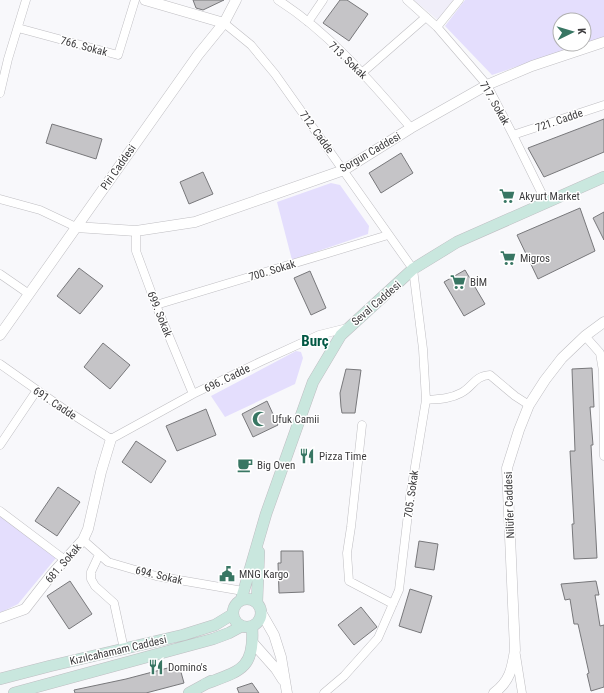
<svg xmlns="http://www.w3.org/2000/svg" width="604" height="693" font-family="'Roboto Condensed',sans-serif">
<rect width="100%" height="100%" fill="#f8f8fb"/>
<path fill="#f0eef9" d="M414,0H453L438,20Z"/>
<path fill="#e4defd" d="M465,0H604V37L584,44V20H560V44H584L492,75L445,26Z
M331,183L340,185L369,226L368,234L292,260L277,202Z
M296,351L301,352L303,358L295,384L225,417L211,396Z
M0,516L56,558L18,604L0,613Z"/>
<path fill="#c5c4c7" stroke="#78787b" d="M193,0H224L203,10L196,8Z
M340,0H347L368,14L349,41L323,23Z
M604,119V152L544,177L528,148Z
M52,124L102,139L96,159L46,143Z
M401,153L413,173L381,193L369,173Z
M203,172L213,194L189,204L180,182Z
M580,208L595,251L538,279L517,235Z
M604,212V240L593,218Z
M79,268L103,286L80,314L57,296Z
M465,270L485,304L464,316L444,282Z
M310,271L326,308L311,315L294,278Z
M103,343L130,365L110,389L84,367Z
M592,368L594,407H590L593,445H591L597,558L574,559L572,524H574L570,451H575L572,369Z
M346,369L361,370L355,413H342L341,407L340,393Z
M267,401L278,425L253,437L242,414Z
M206,409L216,435L177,451L166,426Z
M136,441L166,461L151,483L122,462Z
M58,487L80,502L57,536L35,521Z
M419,541L438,544L434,570L415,567Z
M281,551H303L304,592L279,593L278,563H281Z
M70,581L92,614L69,629L47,596Z
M596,581L599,595H595L600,626L604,625V687L591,691L587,674L589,673L578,624H574L570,599L565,600L561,584Z
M410,589L432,596L421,633L399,626Z
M361,607L377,627L354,645L338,625Z
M179,665L184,683L146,693H75L74,690L126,679Z
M252,683L259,693H239L237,688Z"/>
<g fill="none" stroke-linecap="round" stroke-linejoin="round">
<defs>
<path id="minor" d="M278,0C330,33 371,82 411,128
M407,0L437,27L487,85L513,135L546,202
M308,22L323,0
M224,23L251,45L275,74L413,269L423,349L426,400L410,497L399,590L378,638L344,676L324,693
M437,27L459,0
M18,28L118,55L135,0
M363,72L426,17
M0,93L8,59L26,0
M513,135L604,105
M0,199L40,210L76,227
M136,231V251L156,305L193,394
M0,274L29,294
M156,305L388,235
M585,336L600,353L603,371L604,456
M0,364L61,407L111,439L193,394L262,361L319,335L347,328
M426,400C438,399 450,399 461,393C473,387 474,376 490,375L515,396L529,405
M362,425L351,527L347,553L349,581L393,604
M0,445L37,390
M0,511L65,560
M83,540L108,562L156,576L243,591
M99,555L91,572V579L95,586L114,603L124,649
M516,655L522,693"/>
<path id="tertiary" d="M145,0L224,23
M76,227L136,231L195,222L344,170L411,128L487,85L532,66L604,42
M0,335L198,55L224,23L236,0
M262,614L274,635L281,657L287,693
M0,618L25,609L53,573L83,540L88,529L101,472L111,439
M253,643L276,669L283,680
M494,693C510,681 512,669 515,650L507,468L519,430L529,405L545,380L562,358L585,336L604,322"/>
<path id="secondary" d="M233 613a14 14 0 1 1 28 0a14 14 0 1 1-28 0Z
M241,600L266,514L313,382L341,335L413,269L457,242L604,177
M257,602L259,552
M0,679L50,666L183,635L215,625L233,614
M205,684C240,671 255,669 252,627
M14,693L213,639L229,633L242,626
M189,693L211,681"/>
</defs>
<use href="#minor" stroke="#bfbec2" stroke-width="9"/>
<use href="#tertiary" stroke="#bfbec2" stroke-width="11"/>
<use href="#secondary" stroke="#bfbec2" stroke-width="12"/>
<use href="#minor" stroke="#fff" stroke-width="8"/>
<use href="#tertiary" stroke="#fff" stroke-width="10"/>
<use href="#secondary" stroke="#c9e7de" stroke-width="11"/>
</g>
<defs>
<symbol id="supermarket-bare" viewBox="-9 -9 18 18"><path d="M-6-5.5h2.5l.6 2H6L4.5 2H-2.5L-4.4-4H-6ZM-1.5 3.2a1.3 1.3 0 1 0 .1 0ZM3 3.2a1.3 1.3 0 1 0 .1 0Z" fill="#387663" stroke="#fff" stroke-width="2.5" paint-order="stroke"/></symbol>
<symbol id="mosque-bare" viewBox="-9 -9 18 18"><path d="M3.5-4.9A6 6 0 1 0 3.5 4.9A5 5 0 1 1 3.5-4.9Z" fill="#387663" stroke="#fff" stroke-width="2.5" paint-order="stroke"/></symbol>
<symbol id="restaurant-bare" viewBox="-9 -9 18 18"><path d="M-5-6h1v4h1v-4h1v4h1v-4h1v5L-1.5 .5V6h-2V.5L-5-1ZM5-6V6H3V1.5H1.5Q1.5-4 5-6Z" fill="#387663" stroke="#fff" stroke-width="2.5" paint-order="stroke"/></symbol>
<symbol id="cafe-bare" viewBox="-9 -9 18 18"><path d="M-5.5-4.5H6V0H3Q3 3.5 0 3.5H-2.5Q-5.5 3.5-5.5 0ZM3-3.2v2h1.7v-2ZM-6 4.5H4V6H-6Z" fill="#387663" stroke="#fff" stroke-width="2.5" paint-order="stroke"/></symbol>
<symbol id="civic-bare" viewBox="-9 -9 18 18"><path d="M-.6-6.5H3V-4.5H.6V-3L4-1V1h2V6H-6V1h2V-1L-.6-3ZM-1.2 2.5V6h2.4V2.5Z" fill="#387663" stroke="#fff" stroke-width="2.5" paint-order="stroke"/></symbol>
</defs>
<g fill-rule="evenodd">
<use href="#supermarket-bare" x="496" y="185" width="22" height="22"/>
<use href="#supermarket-bare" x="497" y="247" width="22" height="22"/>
<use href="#supermarket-bare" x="447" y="271" width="22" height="22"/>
<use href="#mosque-bare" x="249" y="408" width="22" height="22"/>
<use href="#restaurant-bare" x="296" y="445" width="22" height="22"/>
<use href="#cafe-bare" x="234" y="454" width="22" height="22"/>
<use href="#civic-bare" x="216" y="563" width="22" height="22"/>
<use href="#restaurant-bare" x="145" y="656" width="22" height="22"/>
</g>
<g text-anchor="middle" stroke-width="3" stroke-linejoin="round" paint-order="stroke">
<g font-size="11" fill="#3c3b3d" stroke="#fff">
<text transform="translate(84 46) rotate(15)" y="4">766. Sokak</text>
<text transform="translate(348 60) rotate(44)" y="4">713. Sokak</text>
<text transform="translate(495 103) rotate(60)" y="4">717. Sokak</text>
<text transform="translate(559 120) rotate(-19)" y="4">721. Cadde</text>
<text transform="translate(317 132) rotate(54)" y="4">712. Cadde</text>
<text transform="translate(370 152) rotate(-30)" y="4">Sorgun Caddesi</text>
<text transform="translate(118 167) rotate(-55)" y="4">Piri Caddesi</text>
<text transform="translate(272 270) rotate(-17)" y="4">700. Sokak</text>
<text transform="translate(376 303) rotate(-41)" y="4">Seval Caddesi</text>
<text transform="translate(160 314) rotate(68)" y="4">699. Sokak</text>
<text transform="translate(227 378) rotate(-26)" y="4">696. Cadde</text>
<text transform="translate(55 403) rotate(34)" y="4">691. Cadde</text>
<text transform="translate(411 494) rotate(-82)" y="4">705. Sokak</text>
<text transform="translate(509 505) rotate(-92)" y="4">Nilüfer Caddesi</text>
<text transform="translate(63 563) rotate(-49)" y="4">681. Sokak</text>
<text transform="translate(159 575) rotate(13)" y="4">694. Sokak</text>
<text transform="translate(118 650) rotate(-13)" y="4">Kızılcahamam Caddesi</text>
</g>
<g font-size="11" fill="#3c3b3d" stroke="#fff" text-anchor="start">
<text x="519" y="200">Akyurt Market</text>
<text x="520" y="262">Migros</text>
<text x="470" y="286">BİM</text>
<text x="272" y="423">Ufuk Camii</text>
<text x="319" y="460">Pizza Time</text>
<text x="257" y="469">Big Oven</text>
<text x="239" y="578">MNG Kargo</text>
<text x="168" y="671">Domino's</text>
</g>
<g font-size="15" font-weight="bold" fill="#005743" stroke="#fff">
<text x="315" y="346">Burç</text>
</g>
</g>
<g transform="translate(572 32) rotate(85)"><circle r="19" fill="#ffffff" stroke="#b1b1b1"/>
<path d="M0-3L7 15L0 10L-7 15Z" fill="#387663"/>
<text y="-6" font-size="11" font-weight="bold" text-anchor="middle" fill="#3c3b3d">K</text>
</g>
</svg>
